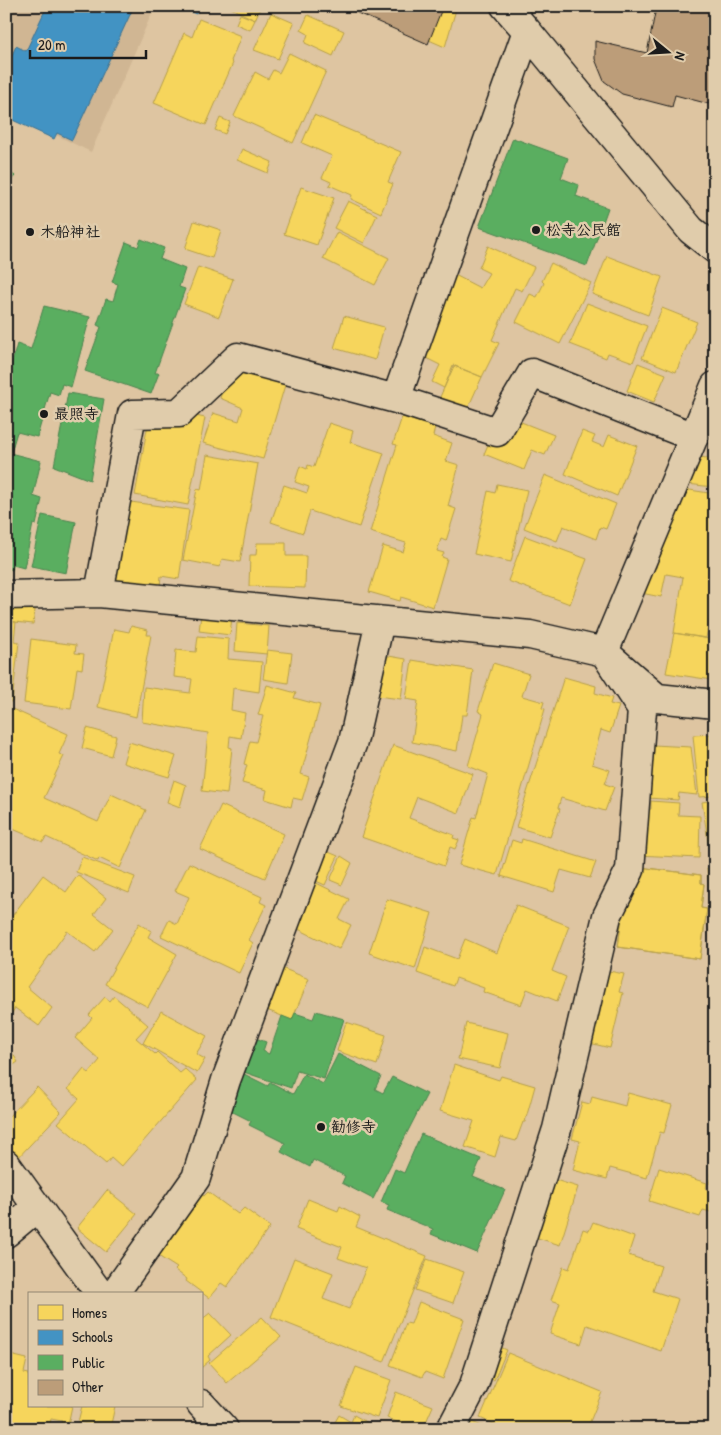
<svg xmlns="http://www.w3.org/2000/svg" width="721" height="1435" font-family="'Patrick Hand','Klee One',sans-serif">
<rect width="100%" height="100%" fill="#dec5a1"/>
<filter id="ink" filterUnits="userSpaceOnUse"><feTurbulence type="fractalNoise" baseFrequency=".02" numOctaves="2"/><feDisplacementMap in="SourceGraphic" scale="10" xChannelSelector="R" yChannelSelector="G"/><feConvolveMatrix kernelMatrix="1 2 1 2 8 2 1 2 1" color-interpolation-filters="sRGB"/></filter>
<g filter="url(#ink)">
<path fill="#d0b693" d="M6,6H155L91,152L6,111Z"/>
<path fill="#f6d55c" stroke="#b59e49" d="M227,6H261L255,20Z
M364,6H457L445,47L362,11Z
M271,13L294,23L278,59L254,50Z
M240,14L255,20L250,30L236,24Z
M308,15L344,31L333,56L305,43L308,34L301,30Z
M199,19L241,36L231,61L233,63L206,125L154,103L184,33L192,37Z
M289,53L326,71L293,143L234,116L255,72L268,79L273,70L279,73Z
M314,115L401,152L388,182L393,184L381,213L351,199L352,195L329,185L331,182L322,178L332,156L302,143Z
M220,118L230,122L225,134L215,130Z
M242,149L272,162L268,173L237,160Z
M301,187L334,198L317,245L284,234Z
M348,201L377,215L364,243L334,228Z
M194,221L221,230L212,258L185,249Z
M337,232L389,258L375,285L323,259Z
M488,246L534,267L522,291L515,288L492,340L499,343L482,377L453,365L444,388L432,382L440,365L420,355L451,273L480,288L489,273L479,268Z
M607,256L662,277L648,315L592,294Z
M551,263L591,283L560,344L516,322L530,294L537,297L544,283L542,281Z
M198,267L233,279L219,317L184,304Z
M587,303L647,326L633,362L608,353L606,358L570,344Z
M662,308L697,322L676,372L642,358Z
M344,316L384,327L375,360L334,348Z
M638,363L666,374L654,402L627,391Z
M454,366L482,377L463,419L435,408Z
M229,368L285,385L263,459L203,443L213,413L239,421L243,408L220,398Z
M177,412L205,418L188,505L135,495L149,418Z
M501,414L554,435L545,455L532,450L524,470L484,454Z
M402,417L435,427L433,436L452,443L446,461L459,465L448,506L456,509L446,541L441,539L437,551L444,553L442,557L447,559L433,607L401,597L400,601L369,592L383,546L403,552L406,543L370,532L397,445L393,444Z
M329,423L353,431L350,442L384,453L359,527L310,511L303,533L271,522L284,485L307,493L309,487L295,482L300,466L307,469L308,465L314,467Z
M582,431L595,436L592,442L604,447L609,435L637,446L617,496L565,474Z
M207,455L258,464L240,562L222,559L220,567L183,560L197,489L201,490Z
M682,455L715,459L713,487L670,482Z
M545,475L616,504L606,529L600,527L596,539L563,526L557,541L524,528Z
M497,484L527,490L511,562L474,554L488,491L495,493Z
M671,487L715,494L713,517L715,518V547L710,574L715,575V590L706,638L674,633L683,577L666,574L661,597L641,593L642,566L656,568Z
M109,499L189,510L179,579L161,576L160,586L105,579Z
M525,536L587,559L570,604L508,581Z
M257,543H286V556H306L305,588L249,586L250,555H256Z
M6,601L36,604L33,624L6,621Z
M201,615L232,617L230,635L199,631Z
M6,621L16,622L14,641L19,642L12,702L6,701Z
M237,623L269,626L267,654L235,651Z
M131,626L148,630L147,635H151L136,717L98,707L114,629L129,632Z
M674,633L715,640V666L712,680L666,673Z
M198,636L229,639L228,659L262,662L259,692L233,688L231,710L245,713L241,738L230,736L229,747L232,748L227,794L202,791L208,733L142,722L144,687L190,693L192,679L174,677L176,650L196,652Z
M31,639L76,645L75,653L84,654L82,669L77,668L71,709L24,703Z
M267,650L292,653L288,683L263,679Z
M383,655L406,659L401,699L377,696Z
M412,660L473,670L467,715H462L457,751L412,742L418,701L406,699Z
M493,663L529,674L522,696L544,702L542,708L545,709L497,875L459,865L473,817L476,818L488,774L468,766L483,714L478,711Z
M564,677L596,686L595,693L612,698L610,704L619,706L610,733L601,730L592,764L610,770L605,784L614,787L605,811L561,798L558,808L560,809L550,837L516,827Z
M267,685L296,693L294,698L320,705L301,774L309,777L302,800L293,798L291,807L265,799L267,790L242,783L247,765L244,764L250,741L256,742L263,716L258,715Z
M12,709L68,734L59,754L64,756L44,798L98,822L111,794L146,810L120,868L99,858L98,861L46,837L43,842L6,826V779L10,770L6,768V722Z
M87,728L116,736L111,756L82,748Z
M715,734V796L699,797L693,735Z
M129,742L176,756L169,777L123,763Z
M635,744L691,747L697,795L679,793L678,800L632,797Z
M393,745L473,774L459,813L417,797L409,818L454,835L453,838L459,840L455,849L450,847L444,866L361,837Z
M174,780L186,785L180,807L167,802Z
M715,800V859L711,860L702,802Z
M651,801L679,803L678,815L700,816L699,858L637,855L646,810L651,809Z
M221,805L284,834L265,878L200,849Z
M522,839L596,862L590,878L561,870L554,892L501,876L512,840L521,843Z
M319,848L338,856L325,885L307,877Z
M341,856L352,863L342,885L330,880Z
M82,857L135,877L129,893L76,872Z
M189,863L262,897L260,902L266,905L249,940L253,943L239,973L161,936L169,920L177,924L189,897L175,891Z
M624,865L701,875V883L704,884L701,908L707,909L700,959L618,947L625,892Z
M624,865L701,875V883L704,884L701,908L707,909L700,959L618,947L625,892Z
M715,867V926H713L707,868Z
M43,875L66,892L78,875L106,898L94,914L113,929L95,952L67,931L27,987L52,1008L39,1026L15,1008L10,1016L6,1013V924Z
M306,878L349,899L339,919L351,925L339,949L292,926Z
M387,899L432,913L415,969L369,953Z
M516,905L569,926L552,971L566,977L557,1001L527,989L521,1005L483,992L484,988L456,978L453,986L417,973L425,947L457,959L465,939L497,953Z
M139,923L151,931L148,937L177,954L148,1007L105,984Z
M267,962L309,979L292,1020L249,1003Z
M589,967L624,974L619,992L623,993L610,1048L573,1039Z
M114,996L148,1025L136,1038L155,1054L157,1052L180,1073L185,1069L197,1080L121,1167L111,1158L106,1164L58,1123L79,1099L68,1089L84,1069L89,1073L100,1060L75,1038L92,1018L89,1015L105,997L110,1001Z
M161,1011L207,1036L196,1054L205,1059L197,1073L143,1043Z
M346,1022L386,1035L377,1065L337,1051Z
M466,1023L508,1033L500,1068L458,1059Z
M6,1043L18,1062L6,1070Z
M454,1065L499,1080L501,1076L535,1086L525,1122H523L516,1141L501,1137L495,1157L465,1147L474,1121L440,1111Z
M37,1087L61,1112L14,1162L6,1153V1119Z
M628,1093L672,1105L664,1133L660,1132L647,1178L610,1168L607,1179L573,1170L580,1141L572,1139L582,1102L590,1104L592,1097L625,1106Z
M715,1164V1185L709,1183Z
M659,1168L707,1183L706,1189L715,1192L714,1213L703,1210L700,1217L649,1201Z
M539,1175L578,1187L560,1245L522,1233Z
M107,1190L137,1214L106,1252L77,1228Z
M198,1192L204,1196L208,1192L238,1214L244,1208L270,1227L227,1287L221,1283L209,1298L186,1281L187,1279L175,1270L177,1268L144,1247Z
M308,1199L338,1211L340,1206L360,1217L356,1227L427,1256L384,1362L271,1317L294,1258L333,1273L323,1299L349,1309L366,1268L338,1258L342,1247L296,1229Z
M593,1222L634,1237L628,1255L661,1266L653,1291L678,1299L661,1351L587,1325L581,1344L550,1334L560,1303L551,1300L563,1267L569,1269L583,1229L589,1231Z
M427,1259L464,1272L453,1303L415,1290Z
M419,1302L464,1319L443,1379L425,1372L422,1377L390,1365L406,1323L411,1324Z
M210,1313L231,1335L208,1356L210,1360L201,1368V1320Z
M262,1317L281,1337L227,1383L209,1363Z
M482,1339L507,1350L494,1380L469,1369Z
M508,1353L602,1392L587,1429H505L480,1418Z
M6,1354L27,1359L24,1373L29,1374V1406H72L67,1429H59L62,1421L51,1419L49,1429H6Z
M356,1367L391,1380L377,1418L341,1406Z
M396,1392L433,1406L423,1429H414L387,1418Z
M82,1406H115L110,1429L78,1422Z
M339,1415L351,1422L354,1415L379,1429H331Z
M452,1415L491,1429H447Z"/>
<path fill="#4393c3" stroke="#376f91" d="M47,6H134L72,140L57,133L54,139L6,117V69L16,46L26,51Z
M177,6H200L196,14Z"/>
<path fill="#5aae61" stroke="#47824c" d="M513,138L568,158L561,178L579,185L576,196L608,208L587,266L479,227Z
M6,169L15,176L6,186Z
M141,239L164,248L160,259L185,269L179,287L185,289L155,373H159L151,394L85,371L101,327L97,325L106,299L113,301L118,284L112,282L126,242L138,247Z
M44,306L90,317L71,387L62,384L59,395L50,392L37,437L17,432L11,452L6,451V404L13,382L7,380L17,344L31,349Z
M68,393L104,399L90,480L54,466Z
M6,452L41,461L33,496L42,499L36,525L33,524L24,568L13,565L12,570L6,568Z
M42,515L76,522L66,573L31,566Z
M316,1011L344,1019L324,1079L297,1071L291,1088L229,1067L240,1032L266,1042L263,1051L269,1054L282,1016L292,1020L295,1013L313,1019Z
M338,1054L381,1076L375,1089L383,1093L392,1077L427,1094L373,1199L342,1183L345,1176L313,1160L310,1167L281,1152L285,1143L249,1125L251,1121L215,1103L232,1068L268,1086L270,1082L293,1094L304,1074L323,1084Z
M421,1134L481,1159L473,1177L505,1190L477,1253L431,1234L433,1229L387,1210L389,1205L381,1202L395,1169L404,1173Z"/>
<path fill="#bc9d79" stroke="#1c1c1c" d="M355,6H443L428,44L353,11Z
M647,6H715V27L713,35L715,36V80L709,104L675,95L672,107L622,94L604,81L595,59V41L647,53L656,8Z"/>
<g fill="none" stroke-linecap="round" stroke-linejoin="round">
<defs>
<path id="minor" d="M505,6L527,31L691,230L715,249
M396,399L497,432L532,373L694,437
M99,593L132,414L179,413L238,357L396,399L527,31
M6,595L99,593L530,635L604,652L657,698L715,704
M604,652L715,386
M6,1164L100,1294
M6,1233L37,1207
M114,1294L196,1178L226,1080L353,742L380,621
M201,1404L224,1429
M451,1429L474,1385L557,1129L607,916L630,870L642,710L604,652"/>
</defs>
<use href="#minor" stroke="#1c1c1c" stroke-width="31"/>
<use href="#minor" stroke="#e0ccab" stroke-width="28"/>
</g>
</g>
<g fill="#1c1c1c" stroke="#e0ccab" stroke-width="2">
<circle cx="536" cy="230" r="5"/>
<circle cx="30" cy="232" r="5"/>
<circle cx="44" cy="414" r="5"/>
<circle cx="321" cy="1127" r="5"/>
</g>
<g text-anchor="middle" stroke-width="5" stroke-linejoin="round" paint-order="stroke">
<g font-size="15" font-weight="bold" fill="#1c1c1c" stroke="#e0ccab" text-anchor="start">
<text x="546" y="235">松寺公民館</text>
<text x="40" y="237">木船神社</text>
<text x="54" y="419">最照寺</text>
<text x="331" y="1132">勧修寺</text>
</g>
</g>
<rect width="721" height="1435" fill="none" stroke="#e0ccab" stroke-width="25"/>
<rect x="12" y="12" width="696" height="1410" fill="none" stroke="#1c1c1c" stroke-width="2" filter="url(#ink)"/>
<rect x="28" y="1292" width="175" height="115" fill="#e0ccab" stroke="#928672"/>
<rect x="38" y="1305" width="25" height="15" fill="#f6d55c" stroke="#928672"/>
<text x="72" y="1318" font-size="15" fill="#1c1c1c">Homes</text>
<rect x="38" y="1330" width="25" height="15" fill="#4393c3" stroke="#928672"/>
<text x="72" y="1342" font-size="15" fill="#1c1c1c">Schools</text>
<rect x="38" y="1355" width="25" height="15" fill="#5aae61" stroke="#928672"/>
<text x="72" y="1368" font-size="15" fill="#1c1c1c">Public</text>
<rect x="38" y="1380" width="25" height="15" fill="#bc9d79" stroke="#928672"/>
<text x="72" y="1392" font-size="15" fill="#1c1c1c">Other</text>
<g transform="translate(668 52) rotate(108)" stroke="#e0ccab" stroke-width="4" paint-order="stroke">
<path d="M0-4L9 19L0 12L-9 19Z" fill="#1c1c1c"/>
<text y="-8" font-size="14" font-weight="bold" text-anchor="middle" fill="#1c1c1c">N</text>
</g>
<path d="M30 50v8h116v-8" fill="none" stroke="#1c1c1c" stroke-width="2.5"/>
<text x="38" y="50" font-size="15" fill="#1c1c1c" stroke="#e0ccab" stroke-width="4" paint-order="stroke">20 m</text>
</svg>
